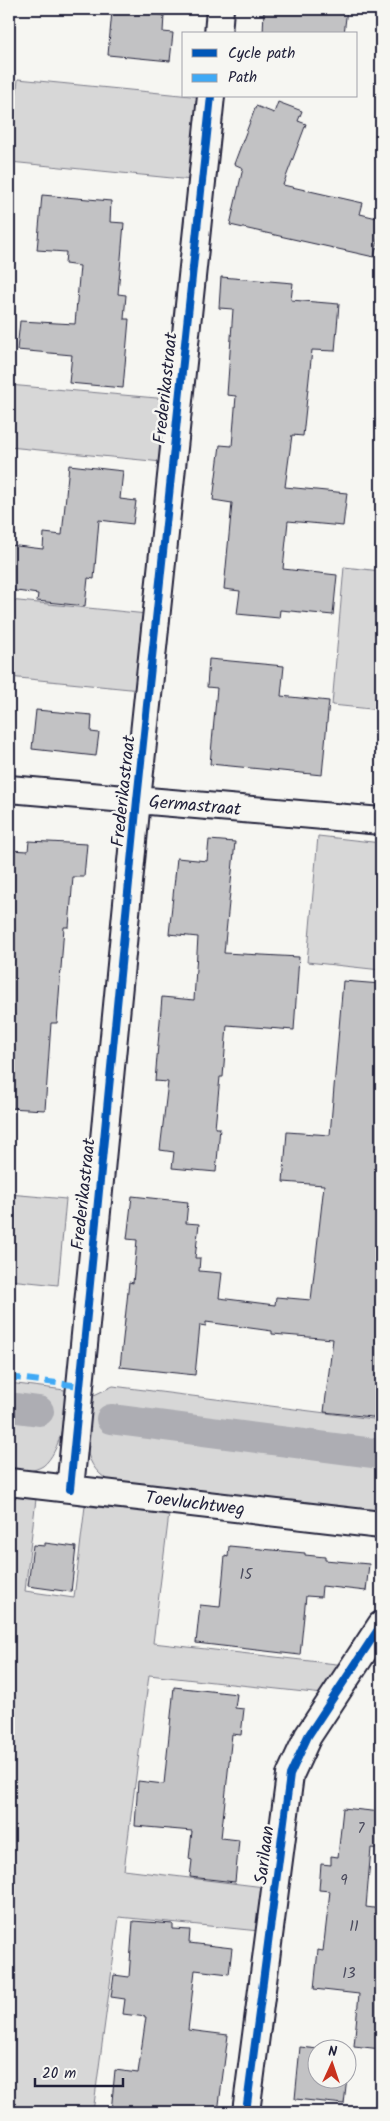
<svg xmlns="http://www.w3.org/2000/svg" width="390" height="2121" font-family="Kalam,sans-serif">
<rect width="100%" height="100%" fill="#f6f6f2"/>
<filter id="ink" filterUnits="userSpaceOnUse"><feTurbulence type="fractalNoise" baseFrequency=".02" numOctaves="2"/><feDisplacementMap in="SourceGraphic" scale="10" xChannelSelector="R" yChannelSelector="G"/><feConvolveMatrix kernelMatrix="1 2 1 2 8 2 1 2 1" color-interpolation-filters="sRGB"/></filter>
<g filter="url(#ink)">
<path fill="#d7d7d7" stroke="#7c7c89" d="M18,79L201,97L192,180L10,162Z
M9,385L168,399L162,462L9,447Z
M344,567L381,571V710L332,705Z
M9,600L147,614L140,690L9,677Z
M318,836L381,843V970L307,962Z
M9,1194L66,1199L58,1285L9,1280Z
M9,1383L65,1390C67,1411 61,1452 43,1466C33,1472 19,1473 9,1472Z
M113,1386L381,1420V1515L111,1482C76,1462 87,1429 92,1396Z
M9,1496L36,1499L25,1591L74,1598L85,1506L169,1514L153,1643L345,1665L323,1694L149,1675L124,1870L264,1887L259,1931L119,1917L93,2112H9Z"/>
<g fill="none" stroke-linecap="round" stroke-linejoin="round">
<path stroke="#adadb3" stroke-width="30" d="M9,1407L39,1411
M111,1419L381,1454"/>
</g>
<path fill="#c2c2c4" stroke="#22223b" d="M264,9H347L344,34H263Z
M112,11L164,15L163,32L173,33L170,61L108,55Z
M278,102L302,111L298,121L306,124L283,185L363,203L360,214L381,219V227L374,257L230,225L243,168L234,164L256,106L274,113Z
M42,195L111,201L110,222L124,223L118,294L126,295L124,319H129L123,388L69,383L72,355L17,350L20,321L75,324L80,266L65,264L66,252L37,250Z
M221,277L293,283L291,300L339,304L335,351L312,350L303,436L292,435L285,487L347,493L343,526L288,521L283,569L337,575L333,615L280,610L279,618L237,614L240,591L224,589L232,503L213,500L220,445L232,446L236,396L227,395L233,309L219,308Z
M69,465L123,471L120,499L136,501L133,524L99,520L94,579L88,578L85,606L37,601L38,594L9,590V545L43,549L44,533L62,535Z
M209,659L284,666L281,696L329,701L322,775L210,764L217,688L207,687Z
M36,710L92,715L91,732L99,733L96,756L32,749Z
M209,840L235,842L224,953L299,957L294,1030L227,1025L223,1077H220L215,1128H220L216,1172L172,1168L174,1152L160,1150L168,1082L155,1081L162,997L194,1000L198,937L169,934L177,858L207,861Z
M29,841L87,844L84,877H73L69,927H64L57,1023H51L45,1110L9,1108V850L28,851Z
M343,981L381,984V1418L324,1412L333,1339L272,1334V1331L206,1322V1326L200,1325L195,1375L120,1367L129,1282L133,1283L137,1240L127,1239L132,1196L188,1202L186,1223L199,1224L195,1258H200L199,1271L222,1273L219,1298L275,1305L276,1297L311,1300L324,1185L283,1182L287,1132L330,1135Z
M45,1543L76,1547L71,1592L28,1586L33,1545L45,1546Z
M229,1546L305,1553V1555L325,1557V1560L369,1564L366,1591L322,1586L321,1597L306,1596L300,1655L196,1643L200,1605L220,1607L225,1556L228,1557Z
M174,1687L237,1694L235,1708L244,1709L241,1735L232,1734L221,1838L239,1840L235,1882L190,1877L192,1860L189,1859L192,1831L135,1826L138,1781L164,1784Z
M343,1808L381,1812V1849L371,1848L366,1907L381,1909V2049L354,2046L359,1994L314,1989L318,1950L323,1951L330,1891L319,1890L321,1864L331,1865V1856L338,1857Z
M133,1921L173,1924V1929L190,1930L189,1943L232,1948L229,1974L195,1970L188,2030L228,2035L218,2112H111L115,2070L138,2073L146,2017L123,2014L125,1999L111,1997L114,1975L129,1977Z
M300,2047L318,2049V2078H347L344,2104L295,2099Z"/>
<g fill="none" stroke-linecap="round" stroke-linejoin="round">
<defs>
<path id="street" d="M218,34L220,9
M9,789L381,821
M9,1482L381,1525
M70,1489L137,800L211,96
M246,2112L290,1775L308,1736L381,1625"/>
</defs>
<use href="#street" stroke="#22223b" stroke-width="30"/>
<use href="#street" stroke="#f6f6f2" stroke-width="26"/>
<path stroke="#3fa9f5" stroke-width="6" stroke-dasharray="12 6" stroke-linecap="butt" d="M9,1377L80,1386"/>
<defs>
<path id="cycleway" d="M70,1489L137,800L211,96
M246,2112L290,1775L308,1736L381,1625"/>
</defs>
<use href="#cycleway" stroke="#f6f6f2" stroke-width="11"/>
<use href="#cycleway" stroke="#0057b8" stroke-width="8"/>
</g>
</g>
<g text-anchor="middle" stroke-width="5" stroke-linejoin="round" paint-order="stroke">
<g font-size="15" fill="#4a4a5d">
<text x="246" y="1579">15</text>
<text x="361" y="1833">7</text>
<text x="344" y="1885">9</text>
<text x="354" y="1931">11</text>
<text x="349" y="1978">13</text>
</g>
<g font-size="18" fill="#22223b" stroke="#f6f6f2">
<text transform="translate(165 388) rotate(-84)" y="6">Frederikastraat</text>
<text transform="translate(123 791) rotate(-84)" y="6">Frederikastraat</text>
<text transform="translate(195 805) rotate(5)" y="6">Germastraat</text>
<text transform="translate(83 1194) rotate(-84)" y="6">Frederikastraat</text>
<text transform="translate(195 1503) rotate(7)" y="6">Toevluchtweg</text>
<text transform="translate(264 1855) rotate(-83)" y="6">Sarilaan</text>
</g>
</g>
<rect width="390" height="2121" fill="none" stroke="#f6f6f2" stroke-width="30"/>
<rect x="15" y="15" width="360" height="2091" fill="none" stroke="#22223b" stroke-width="2" filter="url(#ink)"/>
<rect x="182" y="32" width="175" height="65" fill="#f6f6f2" stroke="#a1a1a9"/>
<rect x="192" y="49" width="25" height="8" fill="#0057b8" stroke="#a1a1a9"/>
<text x="228" y="58" font-size="15" fill="#22223b">Cycle path</text>
<rect x="192" y="74" width="25" height="8" fill="#3fa9f5" stroke="#a1a1a9"/>
<text x="228" y="82" font-size="15" fill="#22223b">Path</text>
<g transform="translate(332 2064) rotate(3)"><circle r="24" fill="#f6f6f2" stroke="#a1a1a9"/>
<path d="M0-4L9 19L0 12L-9 19Z" fill="#c8321e"/>
<text y="-8" font-size="14" font-weight="bold" text-anchor="middle" fill="#22223b">N</text>
</g>
<path d="M35 2078v8h88v-8" fill="none" stroke="#22223b" stroke-width="2.5"/>
<text x="42" y="2078" font-size="15" fill="#22223b" stroke="#f6f6f2" stroke-width="4" paint-order="stroke">20 m</text>
</svg>
